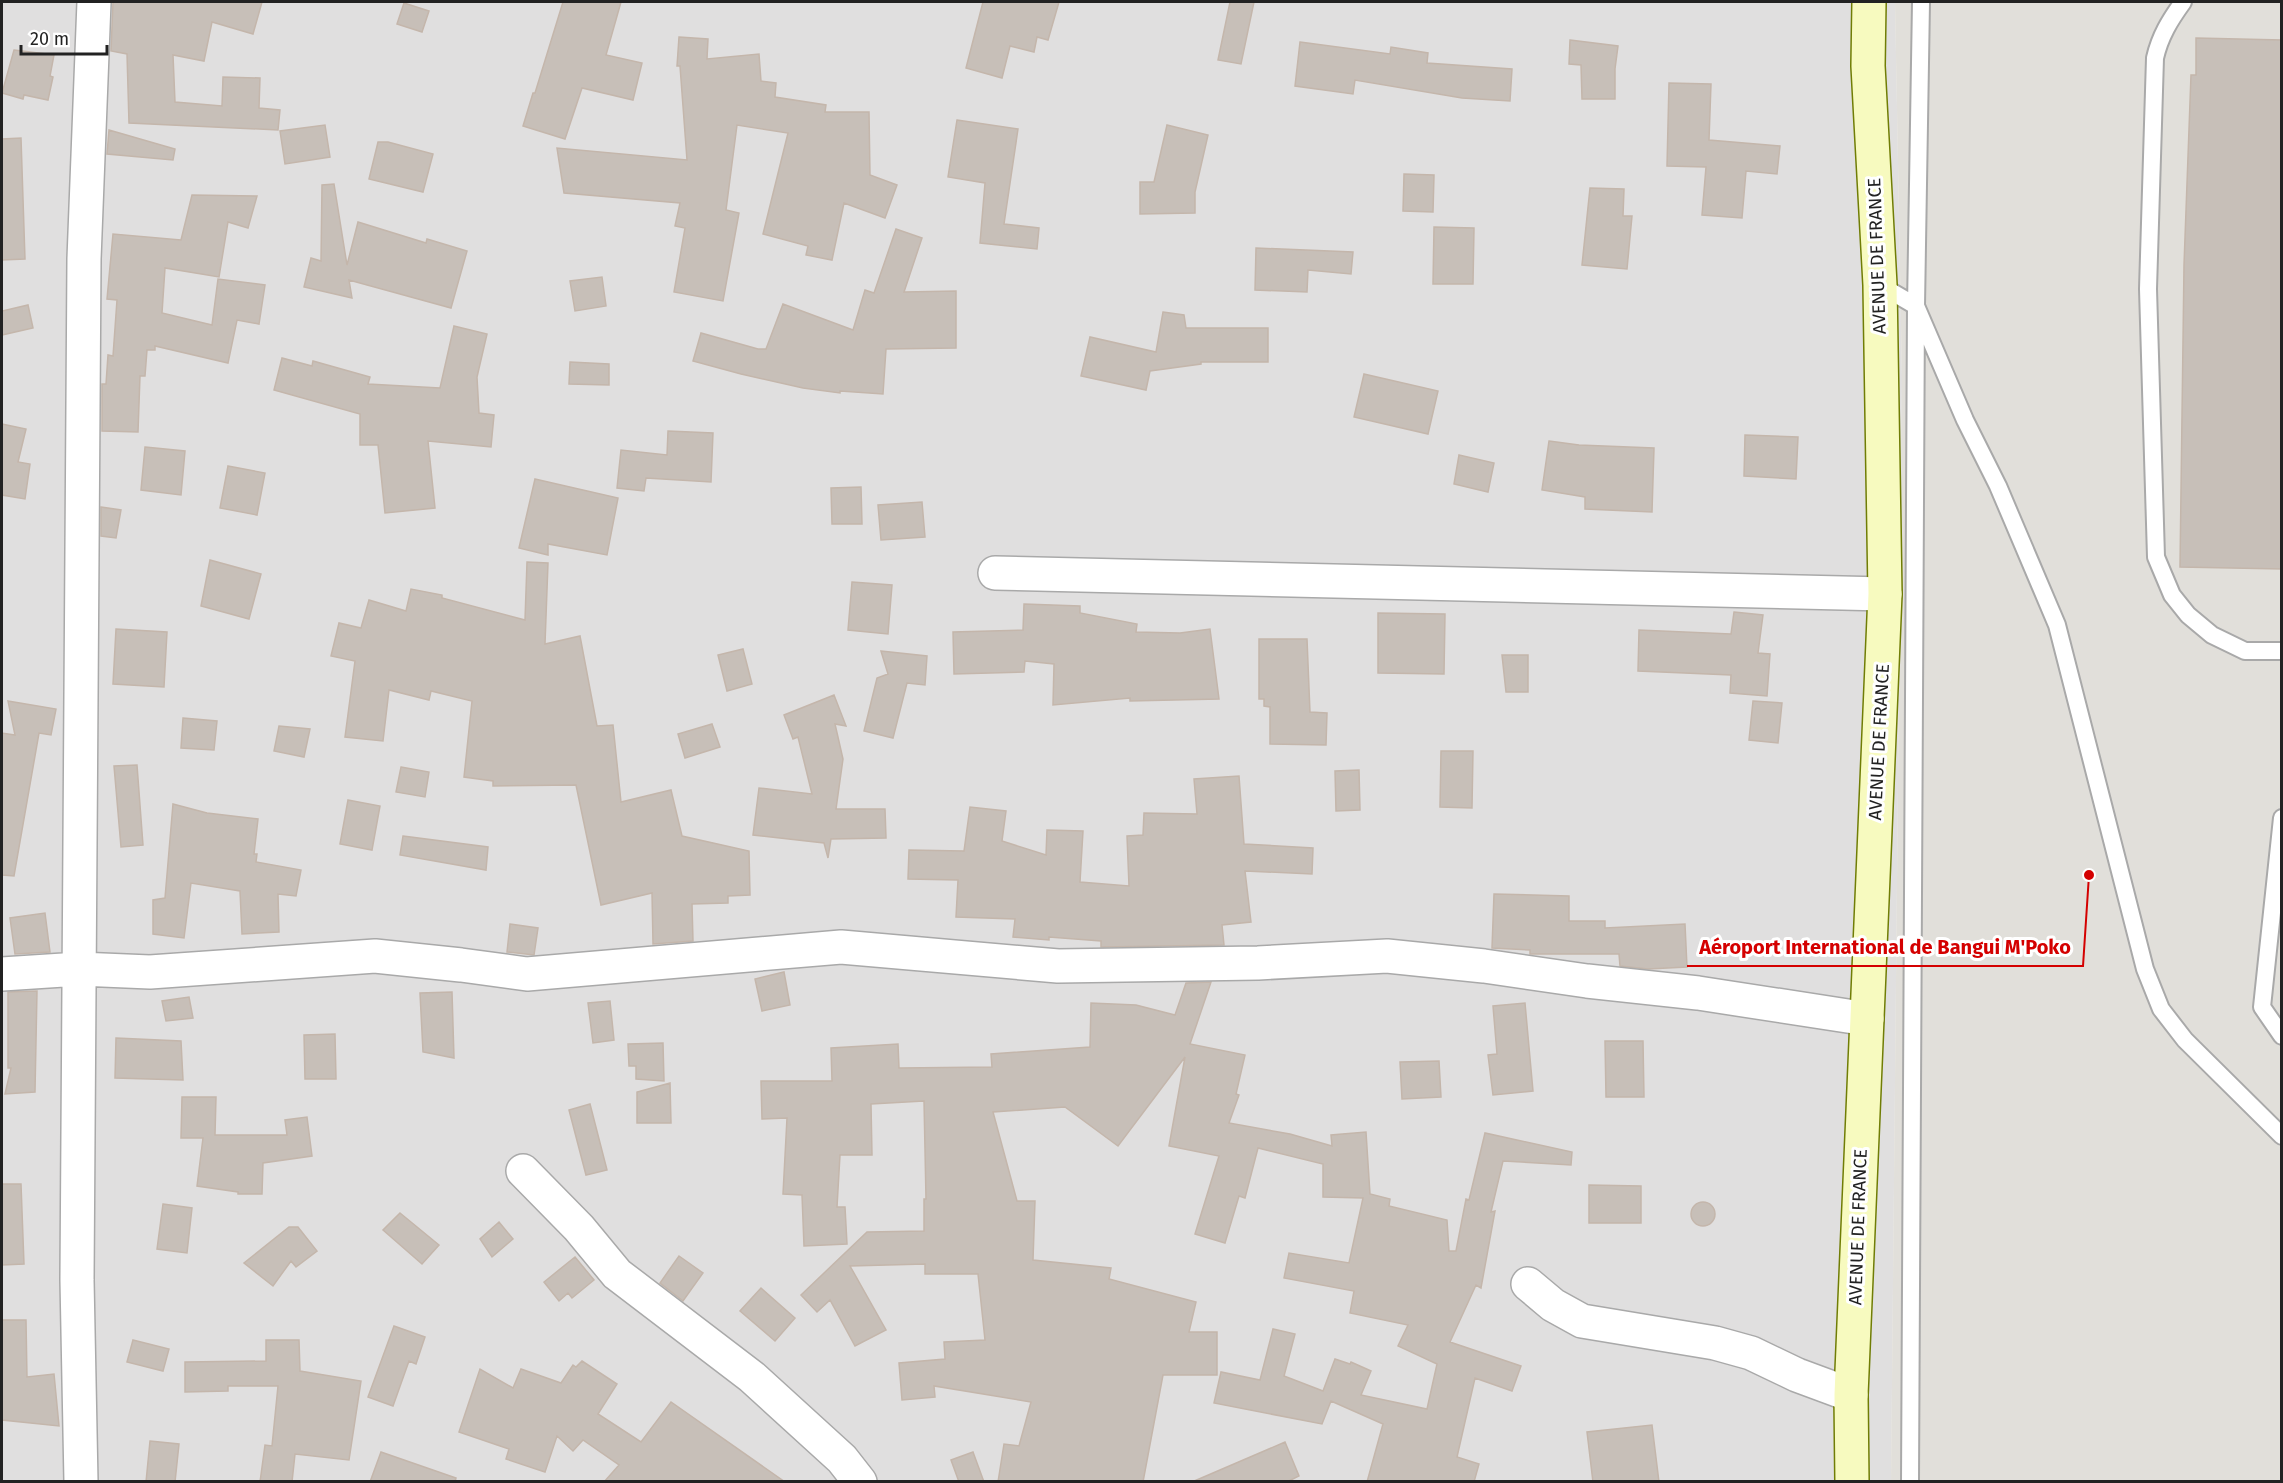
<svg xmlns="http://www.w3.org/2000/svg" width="2283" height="1483" font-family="'Fira Sans',sans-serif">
<rect width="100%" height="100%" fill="#f2efe9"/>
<path fill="#e0dfdf" d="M2,2H1895L1902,378L1891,1481L2,1482Z"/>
<path fill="#e1dfda" d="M1895,2H2281V1481L1891,1482L1902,378Z"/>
<path fill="#c7bfb8" stroke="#c4b6ab" stroke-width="1.5" d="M113,2H262L253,34L212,22L204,61L173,55L175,102L222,106L223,77L260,78L259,108L280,110L278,130L129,123L127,54L111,51Z
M563,2H621L606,55L642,63L633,100L582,88L565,139L523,126L533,93H535Z
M983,2H1059L1048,40L1037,37L1034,52L1010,46L1002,78L966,68Z
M1230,2H1254L1241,64L1218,60Z
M404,3L429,11L422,32L397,24Z
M679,37L708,39L707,59L759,54L761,81L776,83L775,97L826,105L825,112H869L870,175L897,185L885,218L844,203L832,260L806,255L808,246L763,234L788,133L737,125L726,210L739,213L723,301L674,292L685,228L675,226L680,203L564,193L557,148L687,160L680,66H677Z
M2196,38L2282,40V569L2180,567L2184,265L2191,75H2196Z
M1570,40L1618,46L1615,69V99H1582L1581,65L1569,64Z
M1300,42L1390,54L1391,47L1428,53L1427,63L1512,69L1510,101L1462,98L1355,80L1353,94L1295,86Z
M14,50L54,55L50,76L53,77L48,100L24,95L23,99L2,93Z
M1669,83L1711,84L1709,140L1780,146L1777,174L1746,171L1742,218L1702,215L1706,167L1667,166Z
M957,120L1018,129L1004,224L1039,228L1037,249L980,243L985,183L948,177Z
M325,125L330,157L285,164L280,131Z
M1167,125L1208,135L1195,192V213L1140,214V182H1154Z
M109,130L175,149L173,160L107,154Z
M21,138L25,259L2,260V139Z
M378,142H388L433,154L423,192L369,179Z
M1404,174L1434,175L1433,212L1403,211Z
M334,184L347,265L358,222L426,243L427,239L467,251L451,308L349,280L352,298L304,287L311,258L321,261L322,185Z
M1590,188L1624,189L1623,216H1632L1627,269L1582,265Z
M192,195L257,196L248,228L228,222L219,277L165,268L162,313L212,325L218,279L265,285L259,324L237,320L228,363L155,346V350H147L145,376H140L138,432L102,431V384H106L108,355L113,356L117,300L107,299L113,234L181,240Z
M1434,227L1474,228L1473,284H1433Z
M896,229L922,238L904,292L956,291V348L886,349L883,394L840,391V393L803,388L741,374L693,361L701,333L758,349H766L783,304L853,330L865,290L874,293Z
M1256,248L1353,252L1351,274L1308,270L1307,292L1255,290Z
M602,277L606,306L575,311L570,281Z
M28,305L33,328L2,335V311Z
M1163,312L1184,315L1186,328H1268V362H1201V364L1150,371L1146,390L1081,376L1090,337L1156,352Z
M454,326L487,334L477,377L479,413L494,415L491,447L428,441L435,508L385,513L378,445H360V414L274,390L282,358L312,366L313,361L370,377L368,384L440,388Z
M570,362L609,364V385L569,384Z
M1364,374L1438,391L1428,434L1354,417Z
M2,424L26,429L18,462L30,464L25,499L2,495Z
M668,431L713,433L711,482L646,478L644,491L617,488L621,450L667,455Z
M1745,435L1798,437L1796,479L1744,476Z
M1549,441L1579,445L1654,448L1652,512L1585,509V497L1542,490Z
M145,447L185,451L181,495L141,490Z
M1459,455L1494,463L1488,492L1454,484Z
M228,466L265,473L257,515L220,508Z
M535,479L618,498L607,555L548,544V555L519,548Z
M861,487L862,524H832L831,488Z
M922,502L925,537L881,540L878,505Z
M101,507L121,510L116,538L101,536Z
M210,560L261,574L249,619L201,606Z
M527,562L548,563L545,644L580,636L597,726L613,725L621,802L671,790L682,836L749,851L750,895L728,896V903L692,904L693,941L653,944L652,893L601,905L576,785L493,786V781L464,777L472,701L431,691L429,700L389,690L383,741L345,737L355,661L331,656L339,623L361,628L369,600L406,611L411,589L442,595V598L525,620Z
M852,582L892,585L888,634L848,630Z
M1024,604L1080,606V613L1137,624L1136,632L1180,633L1210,629L1219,699L1130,701V698L1053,705L1054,664L1025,661L1024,672L954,674L953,632L1023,630Z
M1734,612L1763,615L1758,653L1770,654L1767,696L1730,693L1731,675L1638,671L1639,630L1731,634Z
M1378,613L1445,614L1444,674L1378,673Z
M116,629L167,632L164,687L113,684Z
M1259,639H1307L1310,712L1327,713L1326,745L1270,744V707L1264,706V699H1259Z
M743,649L752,684L727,691L718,655Z
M881,651L927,656L925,685L907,683L893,738L864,731L877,678L888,674Z
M1502,655H1528V692H1506Z
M834,695L846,726L835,724L843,759L836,809H885L886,838L831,839L828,858L824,843L753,835L759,788L812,794L798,737L793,739L784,715Z
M8,701L56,709L51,735L39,733L14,876L2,875V733L15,735Z
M1753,701L1782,703L1778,743L1749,740Z
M183,718L217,721L214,750L181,748Z
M712,724L720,747L685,758L678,734Z
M279,726L310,729L304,757L274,751Z
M1441,751H1473L1472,808L1440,807Z
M137,765L143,845L121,847L114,766Z
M401,767L429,772L425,797L396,792Z
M1359,770L1360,810L1336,811L1335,771Z
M1239,776L1244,844L1313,848L1312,874L1245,871L1251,922L1222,925L1224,945L1101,947V941L1049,937V940L1013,937L1015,919L956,917L958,880L908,879L909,850L964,851L970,807L1006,811L1002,841L1046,855L1047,830L1083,831L1080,882L1129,886L1127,836L1143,835L1144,813L1197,814L1194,779Z
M348,800L380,806L372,850L340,844Z
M173,804L207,813L258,819L254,854H257L256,862L301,870L296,896L278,894L279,932L242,934L240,891L191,883L184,938L153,934V900L165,898Z
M403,836L488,847L486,870L400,855Z
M1494,894L1569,896V921H1605V928L1685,924L1687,967L1648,969L1620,966L1619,954H1530V950L1492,948Z
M45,913L50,952L15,954L10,918Z
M510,924L538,928L534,955L507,952Z
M784,972L790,1005L762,1011L755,979Z
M1211,982L1190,1044L1245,1055L1236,1094L1239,1095L1229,1123L1290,1134L1332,1146L1331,1135L1366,1132L1370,1194L1390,1199L1389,1206L1447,1220L1449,1251H1456L1466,1199L1469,1200L1485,1133L1572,1152L1571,1165L1503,1161L1491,1212L1495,1211L1481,1288L1476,1285L1450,1342L1521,1366L1512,1391L1475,1378L1457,1457L1479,1464L1474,1482H1367L1383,1424L1331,1401L1322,1424L1214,1403L1221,1372L1260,1380L1273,1329L1295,1334L1284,1376L1323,1391L1335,1359L1350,1364L1351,1362L1371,1371L1361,1395L1427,1409L1437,1364L1398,1346L1408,1325L1350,1313L1354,1291L1284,1278L1289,1253L1349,1263L1363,1198L1323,1197V1164L1258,1148L1245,1198L1239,1196L1225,1243L1195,1234L1219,1156L1169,1146L1185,1057L1118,1146L1065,1107L993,1112L1017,1201H1035L1033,1260L1111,1268L1109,1279L1196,1302L1189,1332H1217V1375H1163L1143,1482H998L1004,1444L1019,1446L1031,1402L934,1386L935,1397L902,1400L899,1363L945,1359L944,1342L985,1340L978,1274H925V1264L850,1266L886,1330L855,1346L830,1300L817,1312L801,1295L867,1232L924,1231V1199H926L924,1101L871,1104L872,1155H840L837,1207H845L847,1244L804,1246L802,1195L783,1194L787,1118L762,1119L761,1081H832L831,1048L898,1044L899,1068L992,1067L991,1054L1090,1047L1091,1003L1136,1005L1175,1015L1186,983Z
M37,991L35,1092L5,1094L11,1068H8V992Z
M452,992L454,1058L423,1052L420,993Z
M189,997L193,1018L166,1021L162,1001Z
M610,1001L614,1040L593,1043L588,1003Z
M1525,1003L1533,1091L1493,1095L1488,1055L1497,1054L1493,1006Z
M335,1034L336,1079H305L304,1035Z
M116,1038L181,1041L183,1080L115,1078Z
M1605,1041H1643L1644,1097H1606Z
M663,1043L664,1081L636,1079V1066H629L628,1044Z
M1439,1061L1441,1097L1402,1099L1400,1062Z
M670,1083L671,1123H637V1092Z
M182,1097H216L215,1135H287L285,1120L307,1117L312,1156L263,1163L262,1194H238V1192L197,1186L203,1138H181Z
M590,1104L607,1170L586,1175L569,1110Z
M2,1184H21L24,1264L2,1265Z
M1589,1185L1641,1186V1223H1589Z
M1691 1214a12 12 0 1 1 24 0a12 12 0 1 1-24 0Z
M163,1204L192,1208L187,1253L157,1249Z
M400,1213L439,1245L422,1264L383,1230Z
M499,1222L513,1239L492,1257L480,1239Z
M289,1227H298L317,1251L296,1267L291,1261L273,1286L244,1263Z
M679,1256L703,1273L683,1301L660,1283Z
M575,1257L594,1280L572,1298L568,1293L559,1301L544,1282Z
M761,1288L795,1318L775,1341L740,1311Z
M2,1320H26L27,1377L54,1374L59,1426L2,1420Z
M394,1326L425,1337L416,1364L409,1361L393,1406L368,1397Z
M133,1340L169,1349L163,1371L127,1362Z
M266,1340H299L300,1371L361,1381L349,1460L295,1454L292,1482H260L265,1445L272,1446L278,1386H228V1391L185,1392V1362L266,1361Z
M582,1361L617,1384L598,1414L641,1442L671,1402L785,1482H604L619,1465L583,1440L573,1451L557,1436L545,1472L506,1459L509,1449L459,1432L480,1369L513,1388L521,1369L561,1383L573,1365L576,1367Z
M1652,1425L1659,1482H1593L1587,1432Z
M150,1441L179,1444L175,1482H146Z
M1285,1442L1299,1476L1287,1482H1192Z
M381,1452L456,1478L455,1482H370Z
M973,1452L984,1482H959L951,1460Z"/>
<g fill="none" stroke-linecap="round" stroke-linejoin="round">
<defs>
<path id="lane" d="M2183,2C2170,20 2160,36 2155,58L2148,289L2156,557L2172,595L2188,615L2212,635L2245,651H2282
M1880,285L1916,306L1965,420L1998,486L2057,625L2145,969L2161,1009L2185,1040L2282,1136
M2282,818L2262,1007L2282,1036
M1910,1482L1916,306L1921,2"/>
<path id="street" d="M995,573L1885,594
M2,974L79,969L150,972L375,956L461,965L527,974L841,947L1058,966L1258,963L1387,956L1484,966L1587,981L1698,993L1867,1019
M523,1171L579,1228L617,1274L752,1377L842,1459L860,1482
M1528,1284L1553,1305L1582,1321L1715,1343L1751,1353L1797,1375L1851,1395
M81,1482L77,1280L84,259L94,2"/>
<path id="secondary" d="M1852,1482L1851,1395L1885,594L1880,285L1868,66L1869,2"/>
</defs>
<use href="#lane" stroke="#a9a9a9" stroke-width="20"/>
<use href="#street" stroke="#a9a9a9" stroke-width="36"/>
<use href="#secondary" stroke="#707d05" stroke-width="36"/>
<use href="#lane" stroke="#fff" stroke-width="16"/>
<use href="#street" stroke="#fff" stroke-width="33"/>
<use href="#secondary" stroke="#f7fabf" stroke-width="33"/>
</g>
<g text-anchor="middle" stroke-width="6" stroke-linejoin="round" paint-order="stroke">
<g font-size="18" fill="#222" stroke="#fff">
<text transform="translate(1877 256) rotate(-92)" y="6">AVENUE DE FRANCE</text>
<text transform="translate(1879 742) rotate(-87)" y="6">AVENUE DE FRANCE</text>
<text transform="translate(1858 1227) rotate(-88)" y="6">AVENUE DE FRANCE</text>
</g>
</g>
<path fill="none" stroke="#d40000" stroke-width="2" d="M2089 875L2083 966H1687"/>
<circle fill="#d40000" stroke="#fff" stroke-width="2" cx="2089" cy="875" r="6"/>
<g font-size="20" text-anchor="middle" font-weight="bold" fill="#d40000" stroke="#fff" stroke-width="6" stroke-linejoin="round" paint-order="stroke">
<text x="1885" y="954">Aéroport International de Bangui M'Poko</text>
</g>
<rect width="2283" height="1483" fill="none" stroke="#222222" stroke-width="6"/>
<path d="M21 45v9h86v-9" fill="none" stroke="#222222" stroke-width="3"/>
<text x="30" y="45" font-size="18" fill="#222222" stroke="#ffffff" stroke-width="4.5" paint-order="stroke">20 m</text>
</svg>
